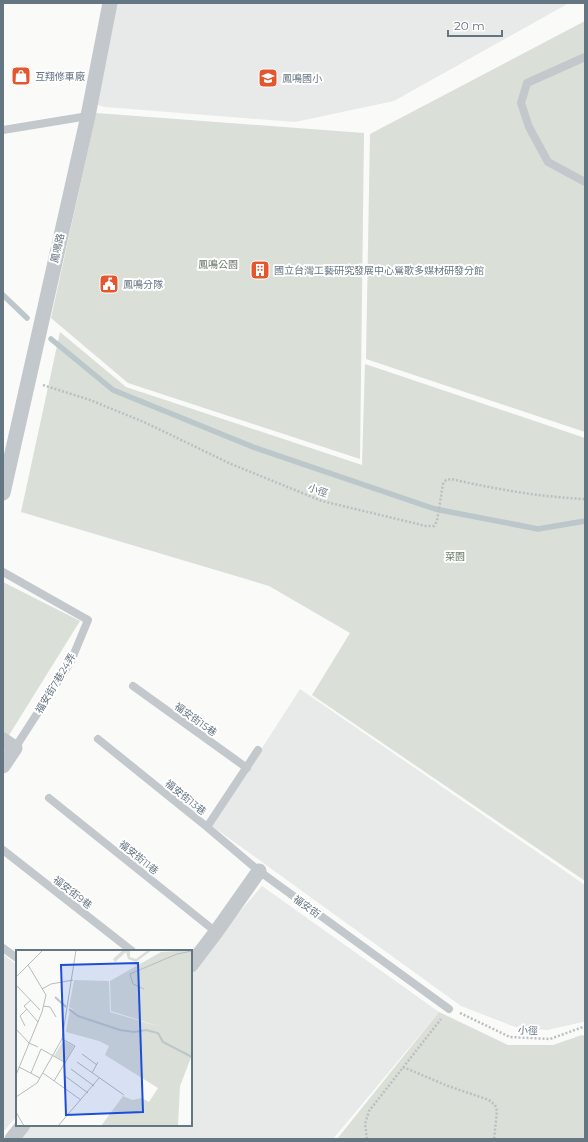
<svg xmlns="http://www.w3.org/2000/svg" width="588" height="1142" font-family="Montserrat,'Noto Sans TC',sans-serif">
<rect width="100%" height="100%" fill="#fafaf8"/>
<path fill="#e8e9e9" d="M117,3H569L394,101L295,122L105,107L94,104Z
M300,689L585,885V1023L583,1022L547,1030L515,1027L461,1006L212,826Z
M262,886L439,1012L333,1139H17L30,1125H191V968Z
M3,954L17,965V1116L3,1132Z"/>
<path fill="#dadfd7" d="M585,21V432L366,359L370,134Z
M96,113L364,133L360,459L128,383L51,318Z
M60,332L126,387L362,465L365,364L585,438V881L312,695L350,633L269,586L21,512Z
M3,582L80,621L6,740L3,738Z
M439,1012L508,1045H553L582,1035L585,1036V1139H337Z"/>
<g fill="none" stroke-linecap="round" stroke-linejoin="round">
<path stroke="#bbc7cb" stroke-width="5.5" d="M3,295L27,318
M51,339L113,390L253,447L435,509L538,529L585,521"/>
<path stroke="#bbbfc2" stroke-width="2.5" stroke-dasharray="2 2" stroke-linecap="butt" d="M43,385L90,400L144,422L231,464L322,501L426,526H434L437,521L443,484L446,480L451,479C495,489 540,497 585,499
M460,1013L510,1037L550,1039L583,1027H585
M403,1067L448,1086L489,1100L495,1105L497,1111L494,1139
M367,1139L365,1124L369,1111L441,1019"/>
<path stroke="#c3c8cc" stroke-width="8" d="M585,57L527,83L521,103L529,127L548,162L585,182
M3,130L88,116
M3,572L88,620L71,661L15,748
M133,686L247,768
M98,739L207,827L259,871L449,1009
M49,798L216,932
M207,827L258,750
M3,850L132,951
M3,948L17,958"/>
<path stroke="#c3c8cc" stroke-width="15" d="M3,493L88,116L110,3
M3,740L15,748L3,766
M191,965L216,932L259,871
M12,1139L23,1125"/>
</g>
<defs>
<symbol id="shop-square" viewBox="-11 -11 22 22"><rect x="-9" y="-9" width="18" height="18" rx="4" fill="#e4572e" stroke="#fff"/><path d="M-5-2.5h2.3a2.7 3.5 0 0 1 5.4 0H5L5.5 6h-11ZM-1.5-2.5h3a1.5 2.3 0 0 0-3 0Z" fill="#fff"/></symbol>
<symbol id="school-square" viewBox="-11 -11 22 22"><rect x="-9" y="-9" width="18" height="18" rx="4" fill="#e4572e" stroke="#fff"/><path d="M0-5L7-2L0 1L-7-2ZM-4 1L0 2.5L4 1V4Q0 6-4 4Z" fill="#fff"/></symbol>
<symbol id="building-square" viewBox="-11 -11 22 22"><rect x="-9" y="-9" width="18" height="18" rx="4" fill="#e4572e" stroke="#fff"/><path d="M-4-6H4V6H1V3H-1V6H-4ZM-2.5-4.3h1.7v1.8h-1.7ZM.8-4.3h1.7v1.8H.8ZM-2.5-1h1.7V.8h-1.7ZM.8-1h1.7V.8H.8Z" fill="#fff"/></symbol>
<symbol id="civic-square" viewBox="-11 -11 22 22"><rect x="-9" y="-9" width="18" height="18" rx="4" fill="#e4572e" stroke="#fff"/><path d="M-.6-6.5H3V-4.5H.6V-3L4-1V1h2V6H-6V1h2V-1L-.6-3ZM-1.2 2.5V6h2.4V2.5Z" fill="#fff"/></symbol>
</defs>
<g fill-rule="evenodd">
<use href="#shop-square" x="10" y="65" width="22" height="22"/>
<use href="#school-square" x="257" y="67" width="22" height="22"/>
<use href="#building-square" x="249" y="259" width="22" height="22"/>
<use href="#civic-square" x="98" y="273" width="22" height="22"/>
</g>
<g text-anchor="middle" stroke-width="4" stroke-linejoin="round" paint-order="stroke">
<g font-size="10" fill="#657683" stroke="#fff" text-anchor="start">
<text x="35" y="80">互翔修車廠</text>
<text x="282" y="82">鳳鳴國小</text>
<text x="274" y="274">國立台灣工藝研究發展中心鶯歌多媒材研發分館</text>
<text x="123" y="288">鳳鳴分隊</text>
</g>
<g font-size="10" fill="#657683" stroke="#fff">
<text transform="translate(57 248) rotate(-77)" y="4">鳳鳴路</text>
<text transform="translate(318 490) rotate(20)" y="4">小徑</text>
<text transform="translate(55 683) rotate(-59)" y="4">福安街7巷24弄</text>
<text transform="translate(196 719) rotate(36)" y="4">福安街15巷</text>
<text transform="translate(186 797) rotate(39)" y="4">福安街13巷</text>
<text transform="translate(139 857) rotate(39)" y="4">福安街11巷</text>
<text transform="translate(73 892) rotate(38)" y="4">福安街9巷</text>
<text transform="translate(307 906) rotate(36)" y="4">福安街</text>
<text transform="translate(528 1030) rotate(3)" y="4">小徑</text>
</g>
<g font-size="10" fill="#687a64" stroke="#fff">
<text x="218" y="268">鳳鳴公園</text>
<text x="455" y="560">菜園</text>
</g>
</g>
<g transform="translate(16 950)">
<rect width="176" height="176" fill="#fafaf8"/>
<path d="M107,0H114V7L120,9L132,0H136L120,12L112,9L110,2L99,12L97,9ZM176,0V105L164,136L162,176H85L107,146L116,150L126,148L133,152L142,138L89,105L93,96L83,91L50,82L54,59L58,60L53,57L58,30L93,31L94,62L148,78L95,61L94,31L145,2ZM47,91L58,96L49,112L38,106Z" fill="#dadfd7"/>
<path fill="none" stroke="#bbc7cb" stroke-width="2" d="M39,47L50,57M53,59L62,66L104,80L118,82L130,80L142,83L147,92L176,107"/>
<path fill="none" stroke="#b5bdc2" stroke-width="1" d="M0,27L27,0M0,35L24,60M26,39L35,34L57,30M128,39L117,34L114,24L161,4L176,1M15,50L8,56L22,72M27,56L34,57L40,67M9,76L4,66L11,59M0,79L13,93L22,97M66,104L81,115M61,112L108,145M3,117L24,128M55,119L78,136M15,123L25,99L50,113M27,123L65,150M76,123L82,112M0,125L26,62L30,45L12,15M49,126L72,143M38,131L59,96L46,89M0,147L21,133L46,89L60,0M0,162L8,176M42,176L83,128"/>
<path fill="#1d4ed8" fill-opacity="0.15" stroke="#1d4ed8" stroke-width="2" d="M122,13L127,162L50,165L45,15Z"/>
<rect width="176" height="176" fill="none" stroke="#657683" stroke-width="2"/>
</g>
<rect width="588" height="1142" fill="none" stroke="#657683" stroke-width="8"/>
<path d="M448 30v6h54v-6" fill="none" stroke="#657683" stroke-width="2"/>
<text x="454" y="30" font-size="12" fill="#657683" stroke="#ffffff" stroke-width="3" paint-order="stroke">20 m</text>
</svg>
